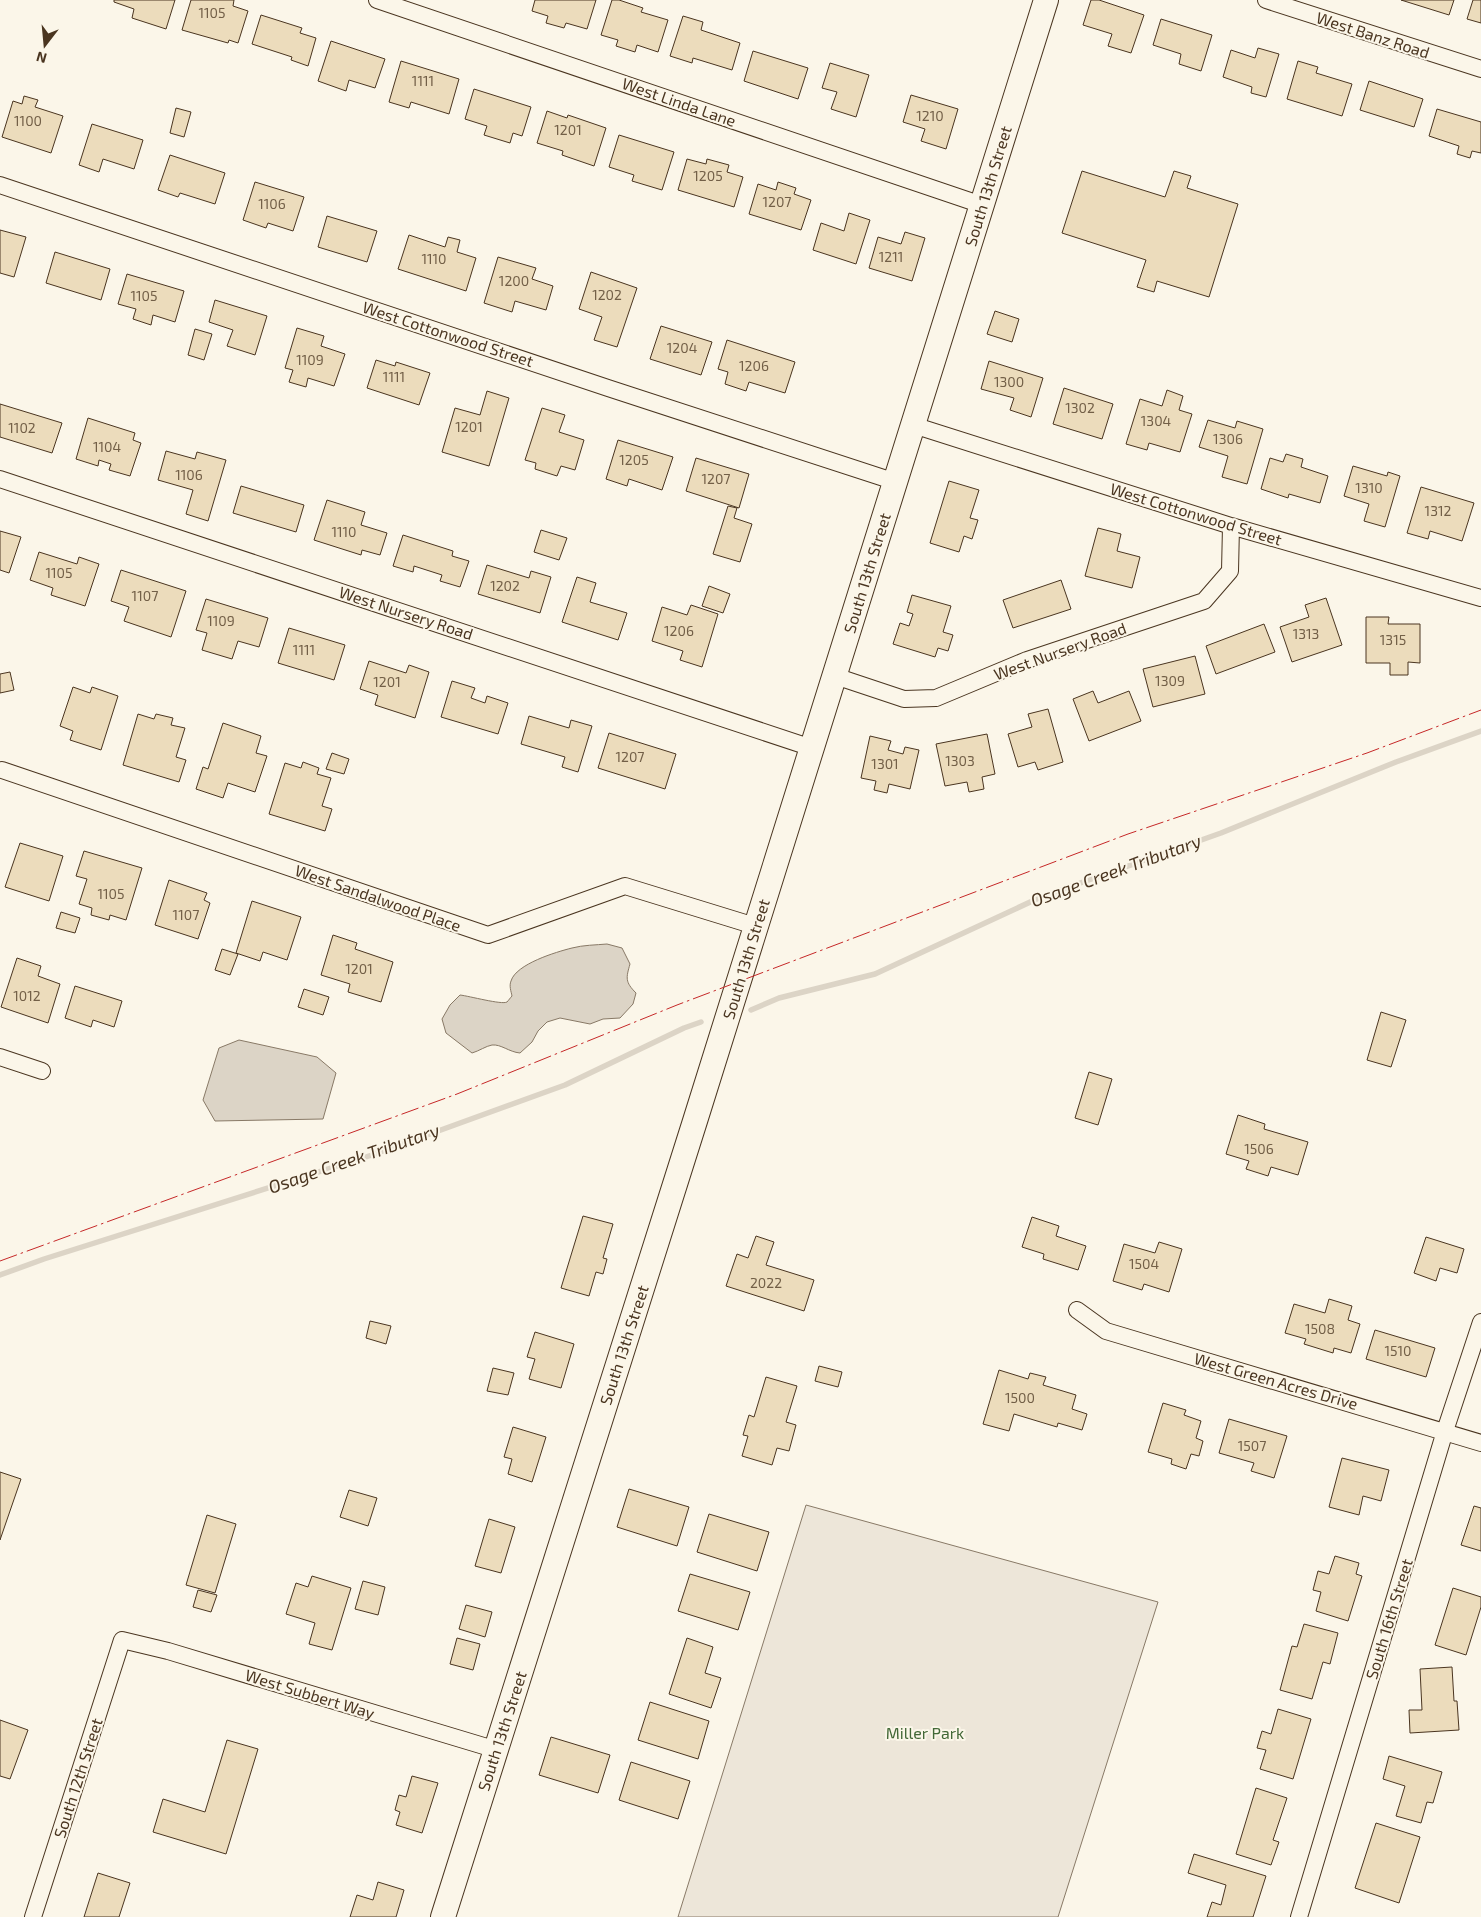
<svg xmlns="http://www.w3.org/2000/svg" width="1481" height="1917" font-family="'Exo 2',sans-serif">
<rect width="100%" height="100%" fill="#fbf6e9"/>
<path fill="#ede6d9" stroke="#887966" d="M806,1505L1158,1602L1058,1917H678Z"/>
<path fill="#dcd4c6" stroke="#887966" d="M607,944L622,948L630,964C626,978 625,982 636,993L633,1004L620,1018L603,1019L590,1024L560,1018L547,1022L538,1031L532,1042L520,1053C509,1052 501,1044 492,1045C486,1046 479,1051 472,1053L446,1033L442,1019L450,1005L460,995C469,996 502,1005 507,1002C508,1001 511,997 512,996C511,991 509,986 511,981C516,964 556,952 572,948C583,945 596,945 607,944Z
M239,1040L317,1057L336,1073L323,1119L215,1121L203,1100L219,1048Z"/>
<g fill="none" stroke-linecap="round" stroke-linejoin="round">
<path stroke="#dcd4c6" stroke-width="5.5" d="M751,1010L779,998L875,974L1041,897L1221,833L1396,762L1481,731
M0,1275L44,1259L372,1155L565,1085L684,1028L701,1022"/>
</g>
<path fill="#ecdcbc" stroke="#4a3520" d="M114,0H175L166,29L132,18L134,9L114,2Z
M191,0H234L233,6L248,11L238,43L229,40L228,43L182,30Z
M535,0H596L587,29L566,23L564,28L546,23L548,16L532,11Z
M612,0H619L643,8L641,12L668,20L658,52L637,45L635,52L616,46L618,40L601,35Z
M1091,0H1099L1144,15L1131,53L1108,46L1112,34L1083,25Z
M1401,0H1454L1449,15Z
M1473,0H1481V23L1467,19Z
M261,15L302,28L300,33L316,38L308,66L291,60L292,57L252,44Z
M683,16L703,22L701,30L740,43L732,70L693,58L692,63L670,56Z
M1161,19L1212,35L1201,71L1179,64L1181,54L1153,45Z
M331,41L385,59L375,88L349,80L346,91L318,81Z
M1258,48L1279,54L1266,97L1251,93L1252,87L1223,77L1231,50L1255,58Z
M753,51L808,68L798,99L744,81Z
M401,61L459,79L449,114L411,102L409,108L389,102Z
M1298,61L1318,67L1316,73L1352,84L1342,116L1287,99Z
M830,63L869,75L856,117L831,109L837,92L822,88Z
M1369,81L1423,99L1414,127L1360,110Z
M474,89L531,107L522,136L513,133L510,143L484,135L487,126L465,119Z
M911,95L958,109L946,149L921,141L925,129L903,122Z
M24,96L38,100L35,107L63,116L51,153L2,137L13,101L22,104Z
M176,108L191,112L184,137L170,133Z
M1437,109L1481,122V153L1472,151L1470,158L1457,154L1459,146L1429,136Z
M547,111L567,118L568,115L606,128L594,166L562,155L563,151L537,143Z
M92,124L143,140L134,169L103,159L99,172L79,165Z
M619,135L674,152L662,190L632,181L634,175L609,167Z
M170,155L225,173L215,204L180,193L178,197L158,190Z
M687,159L706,164L707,159L729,165L727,172L743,177L734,207L678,190Z
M1082,171L1165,197L1174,171L1191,176L1187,188L1238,204L1209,297L1157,281L1154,292L1137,287L1146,260L1062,233Z
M255,182L304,197L293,231L268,223L266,228L243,220Z
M778,182L796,188L794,194L811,200L801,230L749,214L758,184L776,190Z
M849,213L870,220L856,264L813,250L821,223L844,231Z
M327,216L377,231L367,262L318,247Z
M0,230L26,237L14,277L0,273Z
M905,232L925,238L912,281L869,268L878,237L901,244Z
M409,235L445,247L448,237L460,240L457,252L476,258L466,291L398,269Z
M55,252L110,269L101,300L46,283Z
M498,257L536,268L532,279L553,286L546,310L515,301L512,312L484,303Z
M591,272L637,288L617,347L594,340L602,317L579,309Z
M127,274L184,291L175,322L153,315L151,325L133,319L136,309L118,304Z
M215,300L267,316L255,355L227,346L233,330L209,322Z
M995,311L1019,319L1012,342L987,334Z
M661,326L712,342L701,375L650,359Z
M297,328L324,336L321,346L345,354L334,386L308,378L306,387L289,382L293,370L285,368Z
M195,329L212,334L204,360L188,355Z
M727,340L795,362L785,393L749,382L746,391L725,384L728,372L718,369Z
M376,360L395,366L396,362L430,373L419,405L367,388Z
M989,361L1043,378L1031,417L1010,410L1014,398L981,389Z
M1064,388L1113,404L1102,439L1053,424Z
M1167,390L1183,396L1179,410L1192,414L1180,452L1149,443L1147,450L1126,444L1140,399L1162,406Z
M487,391L509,398L489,466L442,452L455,408L480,415Z
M0,404L62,423L52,453L0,437Z
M542,408L565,415L559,432L584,440L575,470L561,466L557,476L535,469L536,463L525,460Z
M88,418L135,433L133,440L141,443L130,476L109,470L111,464L99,460L98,466L76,459Z
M1208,420L1235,428L1237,421L1263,429L1247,484L1222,477L1228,456L1199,447Z
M618,440L673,457L662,490L629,479L627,486L606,479Z
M166,451L195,459L197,452L226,460L208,521L186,514L193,490L158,480Z
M1286,454L1303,459L1301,467L1328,476L1320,503L1289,494L1288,498L1261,489L1270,458L1283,462Z
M696,458L749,474L739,508L686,491Z
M1353,466L1387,476L1388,472L1400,476L1385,527L1364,521L1369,504L1344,496Z
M949,481L979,490L970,518L978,520L972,539L964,536L959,552L930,543Z
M241,486L304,505L296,532L233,513Z
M1421,487L1474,503L1462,541L1430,531L1428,539L1407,533Z
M327,500L365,512L361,525L387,533L380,555L362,550L361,555L314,540Z
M728,506L737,508L734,518L752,524L740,562L713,554Z
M1098,528L1121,534L1117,551L1140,557L1132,588L1085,576Z
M541,530L567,538L559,560L534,552Z
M0,531L21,537L9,573L0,570Z
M403,535L453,551L452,556L469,561L460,587L440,581L442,575L414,566L413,572L393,566Z
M39,552L77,564L79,557L99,564L85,606L51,595L53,588L30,580Z
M487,565L529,578L531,571L551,577L540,613L478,594Z
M121,570L186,591L171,637L124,621L129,607L111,601Z
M577,577L596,583L590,602L627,613L618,640L562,622Z
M1061,580L1071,609L1013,628L1003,600Z
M709,586L730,594L723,613L702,606Z
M912,595L951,606L943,632L953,635L948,651L938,648L935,657L893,644L900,623L909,626L913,614L907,612Z
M1326,598L1342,645L1292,662L1280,627L1309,617L1305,605Z
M206,599L268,618L259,647L238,641L232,659L202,650L207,633L196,630Z
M691,605L718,614L702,667L680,660L683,651L652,641L662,607L687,615Z
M1366,617H1389L1388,624H1420V663L1408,662V675H1390V663H1366Z
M1264,624L1275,652L1216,674L1206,646Z
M289,628L345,645L334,680L278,663Z
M1195,656L1205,694L1153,707L1143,669Z
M369,661L406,673L409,665L429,672L415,718L375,705L378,695L360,689Z
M10,672L14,690L0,693V674Z
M452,681L475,688L471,698L485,703L487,696L508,703L498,734L441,717Z
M73,687L90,693L92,687L118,696L101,750L70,740L73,731L60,726Z
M1093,691L1098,703L1129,691L1141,721L1089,741L1073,699Z
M1048,709L1063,762L1038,770L1035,762L1018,767L1008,734L1032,727L1028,714Z
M138,714L154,719L156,714L173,718L171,725L185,728L176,757L186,760L179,782L123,765Z
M529,716L569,728L571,720L592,726L578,772L562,767L565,757L521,744Z
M223,723L261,736L256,753L267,756L255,792L228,783L223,798L196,789L203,767L208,769Z
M609,733L676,754L665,789L598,768Z
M987,734L995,774L982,777L984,789L969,792L967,782L945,786L936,744Z
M870,736L891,741L888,750L903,754L905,747L919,750L910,789L889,784L887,793L874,790L876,781L861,778Z
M332,753L349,759L344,774L326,769Z
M303,762L319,768L317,774L331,778L322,806L332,809L325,831L269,814L285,763L301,768Z
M20,843L63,856L49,901L5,887Z
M84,851L142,868L126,920L110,915L109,920L91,915L92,908L79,904L87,879L76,876Z
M169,880L207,893L204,900L210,903L198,939L155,925Z
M252,901L301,917L287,960L263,952L260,961L236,953Z
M61,912L80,918L75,933L56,928Z
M333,935L357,943L355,949L393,962L381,1002L348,992L350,984L321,975Z
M222,949L238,954L230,975L215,970Z
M17,958L41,966L38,976L60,984L48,1023L1,1007Z
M75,986L122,1001L114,1027L93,1020L91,1027L65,1018Z
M304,989L329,997L323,1015L298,1007Z
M1381,1012L1406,1020L1391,1067L1367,1060Z
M1089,1072L1112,1079L1098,1125L1075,1118Z
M1238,1115L1265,1124L1264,1129L1308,1142L1298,1175L1271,1167L1268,1176L1246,1169L1249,1161L1226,1154Z
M583,1216L613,1224L603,1258L607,1259L603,1274L596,1272L589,1296L561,1288Z
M1032,1217L1059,1226L1056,1236L1086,1246L1078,1270L1043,1259L1044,1254L1022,1247Z
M756,1236L774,1242L766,1265L814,1280L804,1311L726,1286L737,1254L748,1258Z
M1426,1237L1464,1249L1457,1273L1440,1268L1436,1281L1414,1273Z
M1159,1242L1182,1249L1169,1292L1144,1284L1142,1290L1113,1281L1124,1244L1155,1253Z
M1329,1299L1352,1306L1348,1320L1360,1324L1351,1353L1334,1348L1333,1353L1304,1344L1306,1339L1285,1333L1294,1304L1325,1313Z
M370,1321L391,1326L386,1344L366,1338Z
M1375,1330L1435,1348L1426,1377L1366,1359Z
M535,1332L574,1344L561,1388L529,1379L535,1359L527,1357Z
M819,1366L842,1372L838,1387L815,1381Z
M493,1368L514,1373L508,1395L487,1391Z
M999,1370L1028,1379L1030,1373L1046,1377L1043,1385L1076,1395L1072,1409L1087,1414L1082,1430L1058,1423L1057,1427L1014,1414L1009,1431L983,1424Z
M766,1377L797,1386L786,1422L796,1425L789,1451L777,1448L772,1465L742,1456L748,1436L743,1435L749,1415L754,1417Z
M1163,1403L1186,1410L1184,1415L1201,1421L1196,1438L1203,1441L1199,1456L1191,1454L1186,1469L1171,1464L1172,1459L1148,1452Z
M1229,1419L1287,1436L1274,1478L1251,1471L1254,1463L1219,1453Z
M513,1427L546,1437L532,1482L508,1474L512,1459L504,1457Z
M1342,1458L1389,1470L1381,1501L1363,1496L1359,1515L1329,1507Z
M0,1472L21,1479L0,1540Z
M629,1489L689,1507L677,1546L617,1527Z
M349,1490L377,1498L368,1526L340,1517Z
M1474,1506L1481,1508V1551L1461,1545Z
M709,1514L769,1532L757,1571L697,1552Z
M207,1515L236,1524L215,1593L186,1585Z
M489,1519L515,1527L501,1573L475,1566Z
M1335,1556L1359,1563L1356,1574L1362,1576L1348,1621L1316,1611L1321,1592L1313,1590L1318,1571L1329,1574Z
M690,1574L750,1592L738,1630L678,1611Z
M312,1576L351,1588L332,1650L309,1644L315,1623L286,1614L296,1583L308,1587Z
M363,1581L385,1587L378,1615L355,1609Z
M1453,1588L1481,1597V1607L1466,1655L1435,1645Z
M198,1590L217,1595L211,1612L193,1607Z
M466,1605L492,1612L485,1637L459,1629Z
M1304,1624L1338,1633L1330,1664L1323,1662L1312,1699L1280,1690L1292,1646L1297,1647Z
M457,1638L480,1644L473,1670L450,1664Z
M687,1638L713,1647L705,1673L721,1678L711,1708L669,1694Z
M1452,1667L1454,1701H1457L1459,1730L1410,1733L1409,1710H1422L1420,1669Z
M650,1702L709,1721L698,1759L638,1740Z
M1278,1709L1311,1719L1293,1779L1260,1769L1266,1750L1257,1748L1262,1731L1271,1734Z
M0,1720L28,1730L10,1779L0,1776Z
M551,1737L610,1755L598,1793L539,1775Z
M227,1740L258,1749L226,1854L153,1832L163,1799L205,1812Z
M1389,1756L1442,1772L1433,1803L1427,1802L1421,1823L1396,1816L1405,1786L1383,1779Z
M631,1762L690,1781L678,1819L619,1800Z
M412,1776L438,1783L422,1833L396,1825L400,1812L395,1810L399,1795L406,1797Z
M1256,1788L1287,1798L1273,1840L1279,1842L1271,1865L1236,1854Z
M1376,1823L1420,1837L1399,1903L1355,1888Z
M1194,1854L1266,1876L1253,1917H1207L1212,1902L1221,1905L1226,1885L1188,1873Z
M98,1873L130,1883L119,1917H84Z
M378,1882L404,1890L396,1917H350L357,1895L373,1900Z"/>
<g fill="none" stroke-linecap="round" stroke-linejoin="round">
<defs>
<path id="street" d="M377,0L982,205
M1266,0L1481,69
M0,185L608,388L896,482
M913,425L1231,526L1481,598
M0,479L812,748
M835,676L904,699L936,698L1027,660L1204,601L1230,571L1231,526
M2,770L488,935L625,886L755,926
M0,1057L42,1071
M1077,1310L1106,1331L1481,1443
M33,1917L122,1640L168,1651L497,1750
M1299,1917L1445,1431L1481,1322"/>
<path id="secondary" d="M443,1917L695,1121L1046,0"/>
</defs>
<use href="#street" stroke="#4a3520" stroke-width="18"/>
<use href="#secondary" stroke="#4a3520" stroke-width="26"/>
<use href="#street" stroke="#fbf6e9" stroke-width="16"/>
<use href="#secondary" stroke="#fbf6e9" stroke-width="24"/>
<path stroke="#c62828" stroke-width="1" stroke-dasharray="18 4 2.5 4" stroke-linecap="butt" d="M0,1261L457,1094L677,1005L1128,834L1367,753L1481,710"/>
</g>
<g text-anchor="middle" stroke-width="4" stroke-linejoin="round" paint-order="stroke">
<g font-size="14" fill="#725f47">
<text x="212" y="18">1105</text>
<text x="423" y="86">1111</text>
<text x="930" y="121">1210</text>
<text x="28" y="126">1100</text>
<text x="568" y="135">1201</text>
<text x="708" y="181">1205</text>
<text x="777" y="207">1207</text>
<text x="272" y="209">1106</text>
<text x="891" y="262">1211</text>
<text x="434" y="264">1110</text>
<text x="514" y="286">1200</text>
<text x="607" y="300">1202</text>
<text x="144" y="301">1105</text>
<text x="682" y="353">1204</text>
<text x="310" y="365">1109</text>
<text x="754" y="371">1206</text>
<text x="394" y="382">1111</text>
<text x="1009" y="387">1300</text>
<text x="1080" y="413">1302</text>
<text x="1156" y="426">1304</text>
<text x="469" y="432">1201</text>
<text x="22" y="433">1102</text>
<text x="1228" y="444">1306</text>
<text x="107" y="452">1104</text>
<text x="634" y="465">1205</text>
<text x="189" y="480">1106</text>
<text x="716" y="484">1207</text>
<text x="1369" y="493">1310</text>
<text x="1438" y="516">1312</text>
<text x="344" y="537">1110</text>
<text x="59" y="578">1105</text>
<text x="505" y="591">1202</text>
<text x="145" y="601">1107</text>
<text x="221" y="626">1109</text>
<text x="679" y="636">1206</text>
<text x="1306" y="639">1313</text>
<text x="1393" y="645">1315</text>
<text x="304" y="655">1111</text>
<text x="1170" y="686">1309</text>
<text x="387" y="687">1201</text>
<text x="630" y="762">1207</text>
<text x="960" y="766">1303</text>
<text x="885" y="769">1301</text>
<text x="111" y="899">1105</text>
<text x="186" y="920">1107</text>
<text x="359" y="974">1201</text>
<text x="27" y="1001">1012</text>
<text x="1259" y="1154">1506</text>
<text x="1144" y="1269">1504</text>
<text x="766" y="1288">2022</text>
<text x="1320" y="1334">1508</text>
<text x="1398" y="1356">1510</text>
<text x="1020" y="1403">1500</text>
<text x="1252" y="1451">1507</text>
</g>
<g font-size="16" fill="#4a3520" stroke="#fbf6e9">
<text transform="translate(1373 35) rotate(18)" y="6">West Banz Road</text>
<text transform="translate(679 102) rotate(19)" y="6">West Linda Lane</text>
<text transform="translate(988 186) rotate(-73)" y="6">South 13th Street</text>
<text transform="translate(448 334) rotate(18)" y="6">West Cottonwood Street</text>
<text transform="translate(1196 514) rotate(17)" y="6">West Cottonwood Street</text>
<text transform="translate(867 573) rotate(-73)" y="6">South 13th Street</text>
<text transform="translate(406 613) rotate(18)" y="6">West Nursery Road</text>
<text transform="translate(1060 651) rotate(-20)" y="6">West Nursery Road</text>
<text transform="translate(378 898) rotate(19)" y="6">West Sandalwood Place</text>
<text transform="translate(746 959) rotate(-73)" y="6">South 13th Street</text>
<text transform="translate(624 1345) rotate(-72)" y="6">South 13th Street</text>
<text transform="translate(1276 1381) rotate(16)" y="6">West Green Acres Drive</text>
<text transform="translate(1389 1619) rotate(-73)" y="6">South 16th Street</text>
<text transform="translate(310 1694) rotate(17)" y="6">West Subbert Way</text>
<text transform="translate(502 1731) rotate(-72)" y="6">South 13th Street</text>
<text transform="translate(78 1778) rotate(-72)" y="6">South 12th Street</text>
</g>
<g font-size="16" fill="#436837" stroke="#fbf6e9">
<text x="925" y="1739">Miller Park</text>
</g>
<g font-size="18" font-style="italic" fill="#4a3520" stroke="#fbf6e9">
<text transform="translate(1116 871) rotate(-20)" y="6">Osage Creek Tributary</text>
<text transform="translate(354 1159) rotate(-19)" y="6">Osage Creek Tributary</text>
</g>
</g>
<g transform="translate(45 45) rotate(196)" stroke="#fbf6e9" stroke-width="4" paint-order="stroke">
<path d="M0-4L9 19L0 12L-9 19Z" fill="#4a3520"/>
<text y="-8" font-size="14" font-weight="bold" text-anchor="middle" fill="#4a3520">N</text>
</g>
</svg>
